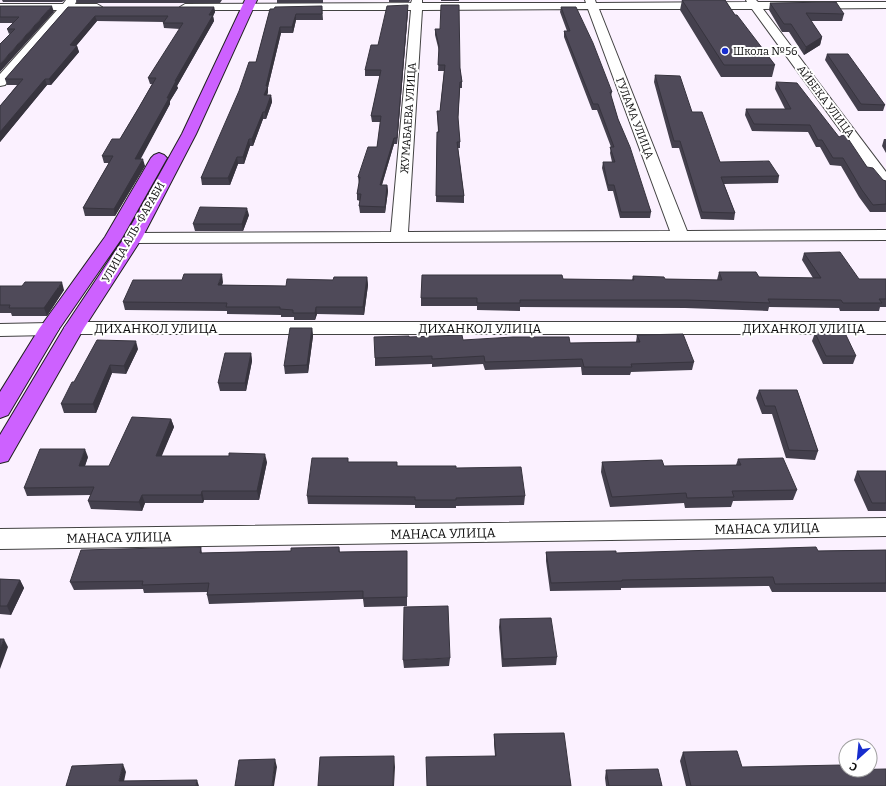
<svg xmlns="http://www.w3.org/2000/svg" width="886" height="786" font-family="Bitter,serif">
<rect width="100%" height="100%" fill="#fbf1ff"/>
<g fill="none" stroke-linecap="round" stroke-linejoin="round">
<defs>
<path id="street" d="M66,0H77L75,4H97L102,7L97,10H69L5,85L0,86V74L57,10H0V4H63Z
M412,0H422V3H586L585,0H595L596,3L747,2L746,0H756L758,2H886V8L763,9L886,172V188L881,186L752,9H599L687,231L886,230V240L133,243L127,242L125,238L127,234L133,233L391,232L411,10H185L180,7L185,4L411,3ZM588,9L670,231L408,232L422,10Z
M74,322H886V334H74L67,332L64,328L67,324Z
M49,323L56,325L59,329L56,333L49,335L0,336V324Z
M886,518V536L0,549V529Z"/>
<path id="primary" d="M245,0H257L196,134L142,238L84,328L8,461L0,463V435L64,328L124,238L182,134Z
M159,153L164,155L167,158L122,238L59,329L8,415L0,418V392L39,329L105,237L151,158L154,155Z"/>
</defs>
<use href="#street" stroke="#424242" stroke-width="2"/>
<use href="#primary" stroke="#202020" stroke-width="2"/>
<use href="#street" fill="#fff" fill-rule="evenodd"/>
<use href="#primary" fill="#cd61ff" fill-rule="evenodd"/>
</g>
<path fill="#44404d" d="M2,0H65L62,2H3Z
M76,0H222L220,3H77Z
M277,0H323V3H277Z
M389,0H410L409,2H389Z
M441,0H459V1H441Z
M673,0H725L735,15L775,65L772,77H721L680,10L682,0Z
M770,3L844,14L842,21H811L822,37L820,45L804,55L789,32H782L769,10Z
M0,6L54,12L9,34L7,29L14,23H0Z
M322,6L323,20H296L293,33H281L268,87V92L267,95H271L272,102L266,119H263L253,146H250L244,164H238L230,185H202L201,178L256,62L270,9Z
M68,7H214L215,12L213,16L214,21L177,86L178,88L170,101V104L140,159L145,166L115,216H85L83,208L109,163H104L102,156L120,139L138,109L152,84H150L148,78L180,29L164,28L163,23L164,22L97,21L76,46H77L79,52L51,85H47L0,142V106L17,85H7L5,79Z
M561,7L612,92L611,96L618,119L651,212L650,218H620L613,191H608L602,168L603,162H612L610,153L611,147L597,110H592L564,37V31H567L560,12Z
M408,11L397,144H394L382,185H387L388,191L385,213H360L359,206L360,201L357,200V194L359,184L358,177L377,147L381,122H372L371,116L380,76H365V70L378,45Z
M435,29L460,68L462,82V88H460L458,120L460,142V148H458L464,196V203L436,202L437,132H438L437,111H440L444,71H438L439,51L435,35Z
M827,54L885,105L883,111H858L825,60Z
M655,75L692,112L720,162L779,176L778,183L724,184L735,213L734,220L701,219L679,148H672L654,82Z
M776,82L839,137L867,167L883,180L886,181V212H870L859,197L841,166L830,165L820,147H816L808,132L752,131L745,115L746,109H785L775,89Z
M884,139H886V153L882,146Z
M249,215L243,231H195L193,224Z
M804,253L859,279H886V307H880L879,311H840L839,308L769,307L768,311L685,308L520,307V311L477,310V306H421V298L563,279L632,280L633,276L665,279L717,280L719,272L759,277L813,278L802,260Z
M367,277L368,285L364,315L317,314L315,320H294V317H281V315L227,314V311L125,310L123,302L223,282L222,285L286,286L333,280Z
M0,286L64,290L47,316H12L11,313H0Z
M312,328L313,336L308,373L285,374L284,366Z
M815,333L856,356L853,364H823L812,341Z
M637,335L694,362L692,370L631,372L630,375H582L581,367L485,370L483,364L432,367V364L375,366V358L409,337L463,340L570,343L636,342Z
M138,349L126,374L112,373L96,413H64L61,404L74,382Z
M251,353L252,361L246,391H220L218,383Z
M759,390H797L818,451L815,460L786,458L772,414H762L756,398Z
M171,419L174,427L161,456L267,462L259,500H204L203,503H145L142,511L91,509L88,501L91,495L27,496L24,488L88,457L85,466H109Z
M738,459L797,490L793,500L733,501L731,507L685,508L684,503L610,507L601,472L602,462L664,466L736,465Z
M349,462L398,466L456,468L525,496L524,505L456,506V508H415V505L308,504L307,496Z
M857,471H886V511H868L854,480Z
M201,547L202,553L291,551L339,547L340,552L407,551V606L364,607L363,599L209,604L207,595V592L144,593L143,589L74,590L70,582Z
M886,550V592H772L769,586L621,588V590L550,591L546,561V552L616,553Z
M0,579L20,580L24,588L11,615L0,614Z
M500,619L557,657L556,665L502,667L499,627Z
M450,658L449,666L404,668L403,660Z
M494,734L571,786L495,756L494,744Z
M683,752L742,767L844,770L886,786H686L680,761Z
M606,770L662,786H606L605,778Z"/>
<path fill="#37343e" d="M408,5V11L397,144V138Z
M52,6L54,12L0,72V64Z
M214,7L215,12L213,16L214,21L177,86L178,88L170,101V104L137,166L135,159Z
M296,14V20L293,33L292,27Z
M95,16L97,21L71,52L70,45Z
M280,27L281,33L268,87V92L265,102L264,95L266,86Z
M822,37L820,45L804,55L806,47Z
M77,46L79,52L51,85L49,79Z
M45,79L47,85L0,142V132Z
M271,95L272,102L266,119L265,112Z
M263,112V119L253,146L252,139Z
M394,138V144L380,191V185Z
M249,139L250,146L244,164L243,157Z
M237,157L238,164L230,185L228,178Z
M143,159L145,166L115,216L114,209Z
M387,185L388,191L385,213V207Z
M247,208L249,215L243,231L242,224Z
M222,274L223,282L219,293L218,285Z
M367,277L368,285L364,315L363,307Z
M62,282L64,290L47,316L44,308Z
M316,307L317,314L315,320V313Z
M312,328L313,336L308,373L307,365Z
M136,341L138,349L126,374L124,366Z
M251,353L252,361L246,391L245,383Z
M110,365L112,373L96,413L93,404Z
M171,419L174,427L158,465L156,456Z
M85,449L88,457L82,474L79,466Z
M265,454L267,462L259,500L257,491Z
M202,491L204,500L203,503L201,495Z
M142,495L145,503L142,511L139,502Z
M20,580L24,588L11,615L7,606Z
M4,639L8,647L0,669V649Z
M394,756L395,767L394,786H393Z
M275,759L277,767L274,786H272Z
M123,764L126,772L123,786L119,781Z
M197,780L199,786H196Z"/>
<path fill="#4f4a59" stroke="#37343e" d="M682,0H725L735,15H737L775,65H724Z
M836,2L844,14L806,13L822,37L806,47L791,24H784L770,3Z
M408,5L397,138H394L380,185H387L385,207L359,206L361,194H357L360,177H358L368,147H377L381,116H371L381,70H365L371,45H378L387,6Z
M441,5H459L460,68L462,82H460L458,117L460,142H457L464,196H436L437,132H439L437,111H440L445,65H438L439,46L435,29H440Z
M0,6H52L0,64V44L15,29H7L19,17H0Z
M322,6V14H296L292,27H280L266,86H268L264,95H271L265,112H263L252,139H249L243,157H237L228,178H201L239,91L249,62H256L270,9H274L275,7Z
M68,7H214L209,15H213L175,81H176L167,98H169L135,159H143L114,209L83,208L113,156H102L112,139H120L138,109L156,78H148L183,23H163L168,16H95L70,45L77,46L49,79H45L0,132V106L23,79H5Z
M561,7H576L593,43L612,92H610L618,119L630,147L651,212H621L614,185H608L603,162H615L610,147H614L598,104H593L564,31H570Z
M827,54H848L885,105L861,104Z
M655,75L680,76L692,112H702L720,162L769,161L779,176L721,177L735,213L702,212L680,141H674Z
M776,82L797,83L839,137L845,134L867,167L873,168L883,180L886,181V204L873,205L862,190L843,158H833L822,140H818L810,125L754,124L746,109H791Z
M200,207L247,208L242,224H193Z
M840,252L859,279H886V299H879L882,303H843L841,300L768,299L770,303L687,300H520V303H477V298H421L422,275H562L563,279L634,280L633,276L664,277L665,279L722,280L719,272H756L759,277L821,278L804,253Z
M184,274H222L218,285L286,286L287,279L333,280L334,277H367L363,307H316L315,313H293V310L280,309V307H226L227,303L123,302L133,280H182Z
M25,282H62L44,308H9L10,305H0V286H22Z
M290,328H312L307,365L284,366Z
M815,333H845L856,356H826Z
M683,334L694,362L631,364L632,367H584L582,359L485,362L484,356L432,359V356L375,358L374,337L409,336V337L462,335L463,340L513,337H569L570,343L640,342L637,335Z
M97,340L136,341L124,366L110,365L93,404H61L72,382H74Z
M225,353H251L245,383H218Z
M759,390H797L818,451L789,450L775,406H765Z
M132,417L171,419L156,456H229V453L265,454L257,491H202L201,495H142L139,502L88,501L94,487L24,488L40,449H85L79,466H109Z
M312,458H348V462H397V466H456V468L521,467L525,496L456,498V500H415V497L307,496Z
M783,458L797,490L732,491L734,497L687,498L686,493L612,497L602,462L662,460L664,466L741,465L738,459Z
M857,471H886V503H872Z
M201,547L200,553L291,551V548L339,547V552L407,551V597L363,598V591L207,595L209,583L142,585L143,581L70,582L81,550Z
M816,547L818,551L886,550V583L775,584L773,577L622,580V581L551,583L546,552L616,551V553Z
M0,579L20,580L7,606H0Z
M448,606L450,658L403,660L404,607Z
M551,618L557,657L503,659L500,619Z
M0,639H4L0,649Z
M564,733L571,786H427L426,757L496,756L494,734Z
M737,751L742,767L842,765L844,770L886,769V786H691L683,752Z
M394,756L393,786H318L320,757Z
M275,759L272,786H235L239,760Z
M123,764L119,781L197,780L196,786H66L72,766Z
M658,769L662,786H609L606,770Z"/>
<circle fill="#172dce" stroke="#fff" stroke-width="1.5" cx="725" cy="51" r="4"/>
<g text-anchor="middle" stroke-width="4" stroke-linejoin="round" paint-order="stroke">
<g font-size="11" fill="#0f0f0f" stroke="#fff" text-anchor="start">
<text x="733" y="55">Школа №56</text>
</g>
<g font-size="11" fill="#0f0f0f" stroke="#fff">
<text transform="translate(826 101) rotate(53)" y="4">АЙБЕКА УЛИЦА</text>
<text transform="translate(408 118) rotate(-86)" y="4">ЖУМАБАЕВА УЛИЦА</text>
<text transform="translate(635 118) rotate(69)" y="4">ГУЛАМА УЛИЦА</text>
<text transform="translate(133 232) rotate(-60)" y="4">УЛИЦА АЛЬ-ФАРАБИ</text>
</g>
<g font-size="13" fill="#0f0f0f" stroke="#fff">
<text x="156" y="333">ДИХАНКОЛ УЛИЦА</text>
<text x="480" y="333">ДИХАНКОЛ УЛИЦА</text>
<text x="804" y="333">ДИХАНКОЛ УЛИЦА</text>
<text transform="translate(767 528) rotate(-1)" y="5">МАНАСА УЛИЦА</text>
<text transform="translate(443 533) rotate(-1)" y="5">МАНАСА УЛИЦА</text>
<text transform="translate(119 537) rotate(-1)" y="5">МАНАСА УЛИЦА</text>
</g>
</g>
<g transform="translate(858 758) rotate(207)"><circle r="19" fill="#ffffff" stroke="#9f9f9f"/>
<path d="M0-3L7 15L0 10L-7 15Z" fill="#172dce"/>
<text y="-6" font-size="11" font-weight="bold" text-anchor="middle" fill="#0f0f0f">С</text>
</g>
</svg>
